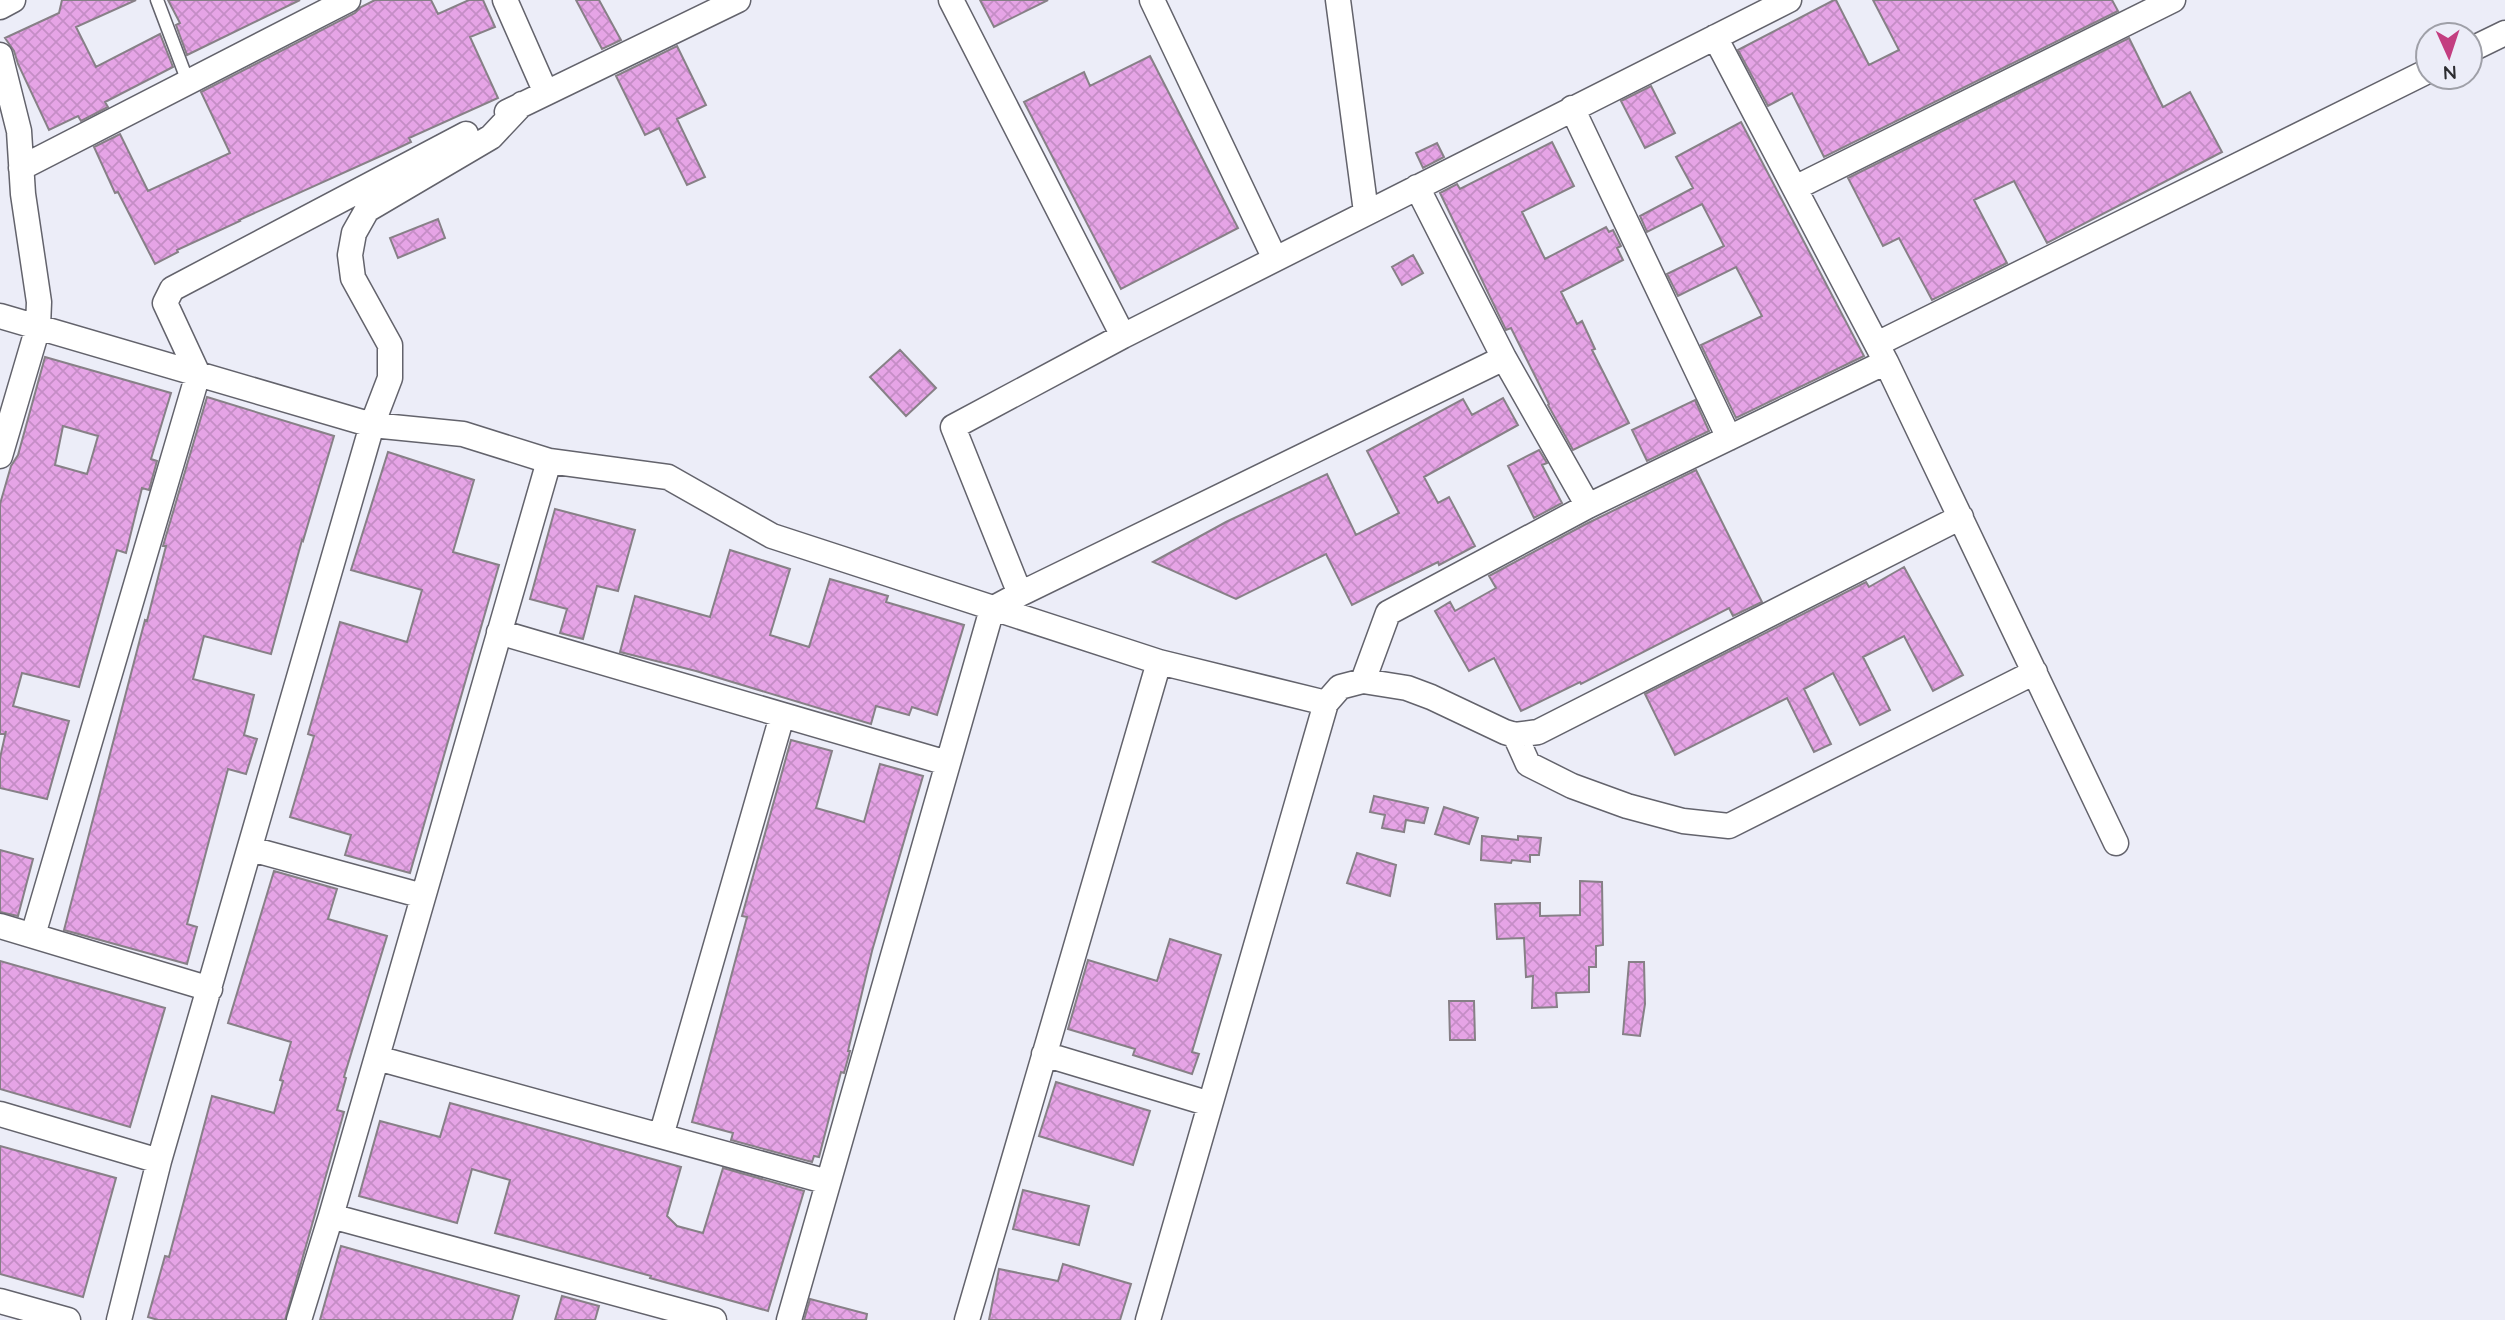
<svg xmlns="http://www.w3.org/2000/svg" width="2505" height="1320" font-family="Quicksand,sans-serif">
<defs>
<pattern id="building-cross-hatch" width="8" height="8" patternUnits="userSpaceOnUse" patternTransform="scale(1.75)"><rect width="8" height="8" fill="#e6a4e6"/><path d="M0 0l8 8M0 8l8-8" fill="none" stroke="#c58dc6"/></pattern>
</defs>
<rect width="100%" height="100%" fill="#ecedf8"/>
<path fill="url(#building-cross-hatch)" stroke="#878087" stroke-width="2" fill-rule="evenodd" d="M62,0H136L76,27L96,67L160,34L173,67L105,102L108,107L81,121L78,116L49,130L18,64L14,51L5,38L59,13Z
M168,0H300L187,55L176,25L180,23Z
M375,0H431L438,14L469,0H483L495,27L470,37L498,98L409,138L411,142L394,150L239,220L240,221L177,250L178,252L155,264L118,192L115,193L94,147L120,134L148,191L230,153L201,92L355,13L361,7Z
M576,0H599L621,40L602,49Z
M980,0H1048L994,27Z
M1834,0H1836L1869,65L1899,50L1873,0H2112L2118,11L1824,157L1792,93L1768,106L1738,50Z
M2129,38L2163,107L2190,92L2222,152L2047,243L2014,181L1974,200L2007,263L1932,300L1899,238L1883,246L1848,178Z
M677,46L706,105L677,119L705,177L687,185L659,128L645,135L616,76Z
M1150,56L1238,228L1121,289L1024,102L1084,72L1090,86Z
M1651,86L1675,133L1645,148L1621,101Z
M1741,122L1864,356L1736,418L1701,345L1762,316L1736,267L1678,296L1667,274L1724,246L1702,204L1647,232L1640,216L1693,188L1676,157Z
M1552,142L1574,186L1522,212L1545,259L1606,227L1609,232L1613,230L1621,246L1617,248L1623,260L1561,292L1577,324L1582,321L1595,349L1592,350L1629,423L1573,450L1548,405L1549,404L1511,328L1506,330L1440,193L1457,184L1460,189Z
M1437,143L1444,157L1423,168L1416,153Z
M438,219L445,238L398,258L390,238Z
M1413,255L1423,273L1402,285L1392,267Z
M900,350L936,388L906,416L870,377Z
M45,357L171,393L151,459L157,461L149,490L142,488L126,553L117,550L79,687L22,673L13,706L69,721L47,799L0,788V758L6,731L5,734H0V504L11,466L18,455ZM63,426L98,436L87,474L55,465Z
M207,397L334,436L303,541L302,540L271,654L204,636L193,679L254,695L244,735L257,739L246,774L228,769L187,924L197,927L187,964L64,930L145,620L147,621L166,546H163Z
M1503,398L1518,425L1424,477L1438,503L1449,497L1475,546L1439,565L1438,562L1352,605L1326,554L1236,599L1153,562L1226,522L1327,474L1356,535L1399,513L1367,451L1463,399L1472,415Z
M1695,400L1709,431L1647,461L1632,430Z
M1539,450L1547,463L1542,465L1562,503L1534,518L1508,466Z
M388,452L474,480L453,552L499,565L410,873L345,855L351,835L290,817L314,736L308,734L340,622L407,642L422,590L351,570Z
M1696,470L1762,602L1733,616L1729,608L1581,684L1580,682L1521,711L1494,658L1469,671L1435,611L1450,602L1455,611L1496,588L1489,576L1586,524Z
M555,509L635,530L618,591L597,586L583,639L560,633L567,609L530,599Z
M730,550L790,569L770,635L809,647L830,579L888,596L886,602L964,625L937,715L912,707L909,715L876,706L871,724L696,671L620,652L635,596L710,617Z
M1904,567L1963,675L1933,691L1904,636L1863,657L1890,710L1860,725L1833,673L1804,689L1831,744L1814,752L1787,698L1675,755L1645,694L1866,582L1869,587Z
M791,740L832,751L816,808L844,816L864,822L880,764L923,776L872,951L848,1051H850L844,1073L841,1072L819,1157L814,1156L812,1162L731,1140L733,1133L692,1122L747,917L742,916Z
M1374,796L1428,808L1424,823L1406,820L1404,832L1382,828L1385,815L1370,812Z
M1444,807L1478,818L1469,844L1435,834Z
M1482,836L1518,840V836L1541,838L1539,855H1530V862L1512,860L1511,863L1481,860Z
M0,850L33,859L18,916L0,912Z
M1357,853L1396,865L1390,896L1347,883Z
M274,871L337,889L328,919L387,936L344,1077L346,1078L337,1110L344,1112L285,1320H158L148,1317L165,1256L169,1257L212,1096L274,1113L283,1081L280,1080L291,1042L228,1023Z
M1580,881L1602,882L1603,945L1596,946V967H1589V992L1556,993L1557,1007L1532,1008L1533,976L1526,977L1524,938L1497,939L1495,904L1540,903V916L1580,915Z
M1170,939L1221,955L1192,1052L1199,1054L1192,1074L1133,1055L1135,1049L1068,1029L1088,960L1157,981Z
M0,961L165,1008L130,1127L0,1089Z
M1629,962H1644L1645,1004L1640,1036L1623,1034Z
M1449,1001H1474L1475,1040H1450Z
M1056,1082L1150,1111L1133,1165L1039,1136Z
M450,1103L681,1167L667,1216L677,1226L703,1233L723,1168L804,1191L768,1311L650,1278L651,1276L495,1233L510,1180L492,1175L472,1169L457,1223L359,1196L380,1121L440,1137Z
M0,1146L116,1178L83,1297L0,1274Z
M1023,1190L1089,1206L1079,1245L1013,1229Z
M341,1246L519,1296L512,1320H320Z
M1063,1264L1131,1284L1120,1320H989L999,1269L1058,1281Z
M562,1296L599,1306L595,1320H555Z
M810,1299L867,1314L866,1320H804Z"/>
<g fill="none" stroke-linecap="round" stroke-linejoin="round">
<defs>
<path id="lane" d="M157,0L188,82"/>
<path id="street" d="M505,0L546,93
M951,0L1123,336
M1152,0L1275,259
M1338,0L1366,212
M0,7L13,0
M1715,37L1886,362L2116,843
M2470,50L2505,33
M0,55L19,131L23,194L39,302L38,327L0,456
M1572,108L1729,438
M507,112L738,0
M21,168L348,0
M1417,187L1504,358L1588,506
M1795,188L2173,0
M0,316L372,425L463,434L549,461L668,477L772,536L1159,662L1326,703
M1877,344L2428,71
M1020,594L1504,358
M499,632L947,763
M1363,681L1388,613L1588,506L1886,362
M1515,735L1528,764L1572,786L1627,806L1683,821L1729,826L2035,672
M251,849L423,896
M0,926L210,989
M33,935L198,374L165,303L172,289L466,134
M1044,1054L1210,1104
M377,1058L828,1182
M0,1114L159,1161
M661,1136L782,716
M331,1216L714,1320
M0,1301L68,1320
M119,1320L159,1161L372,425L390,378V345L353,278L350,255L354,233L367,210L491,137L522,104
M299,1320L331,1216L549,461
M789,1320L992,609L1020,594L953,427L1123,336L1789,0
M967,1320L1159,662
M1148,1320L1326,703L1340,687L1363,681L1407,688L1431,697L1505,732L1515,735L1538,732L1961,517"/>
</defs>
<use href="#lane" stroke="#63636c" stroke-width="15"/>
<use href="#street" stroke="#63636c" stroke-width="27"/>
<use href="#lane" stroke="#fff" stroke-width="12"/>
<use href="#street" stroke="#fff" stroke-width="24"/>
</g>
<g transform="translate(2449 56) rotate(177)"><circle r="33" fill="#ecedf8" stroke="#9fa0a8" stroke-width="2"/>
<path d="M0-5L12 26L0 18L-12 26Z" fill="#c33e80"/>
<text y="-10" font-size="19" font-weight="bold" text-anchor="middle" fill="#2c2c30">N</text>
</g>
</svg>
